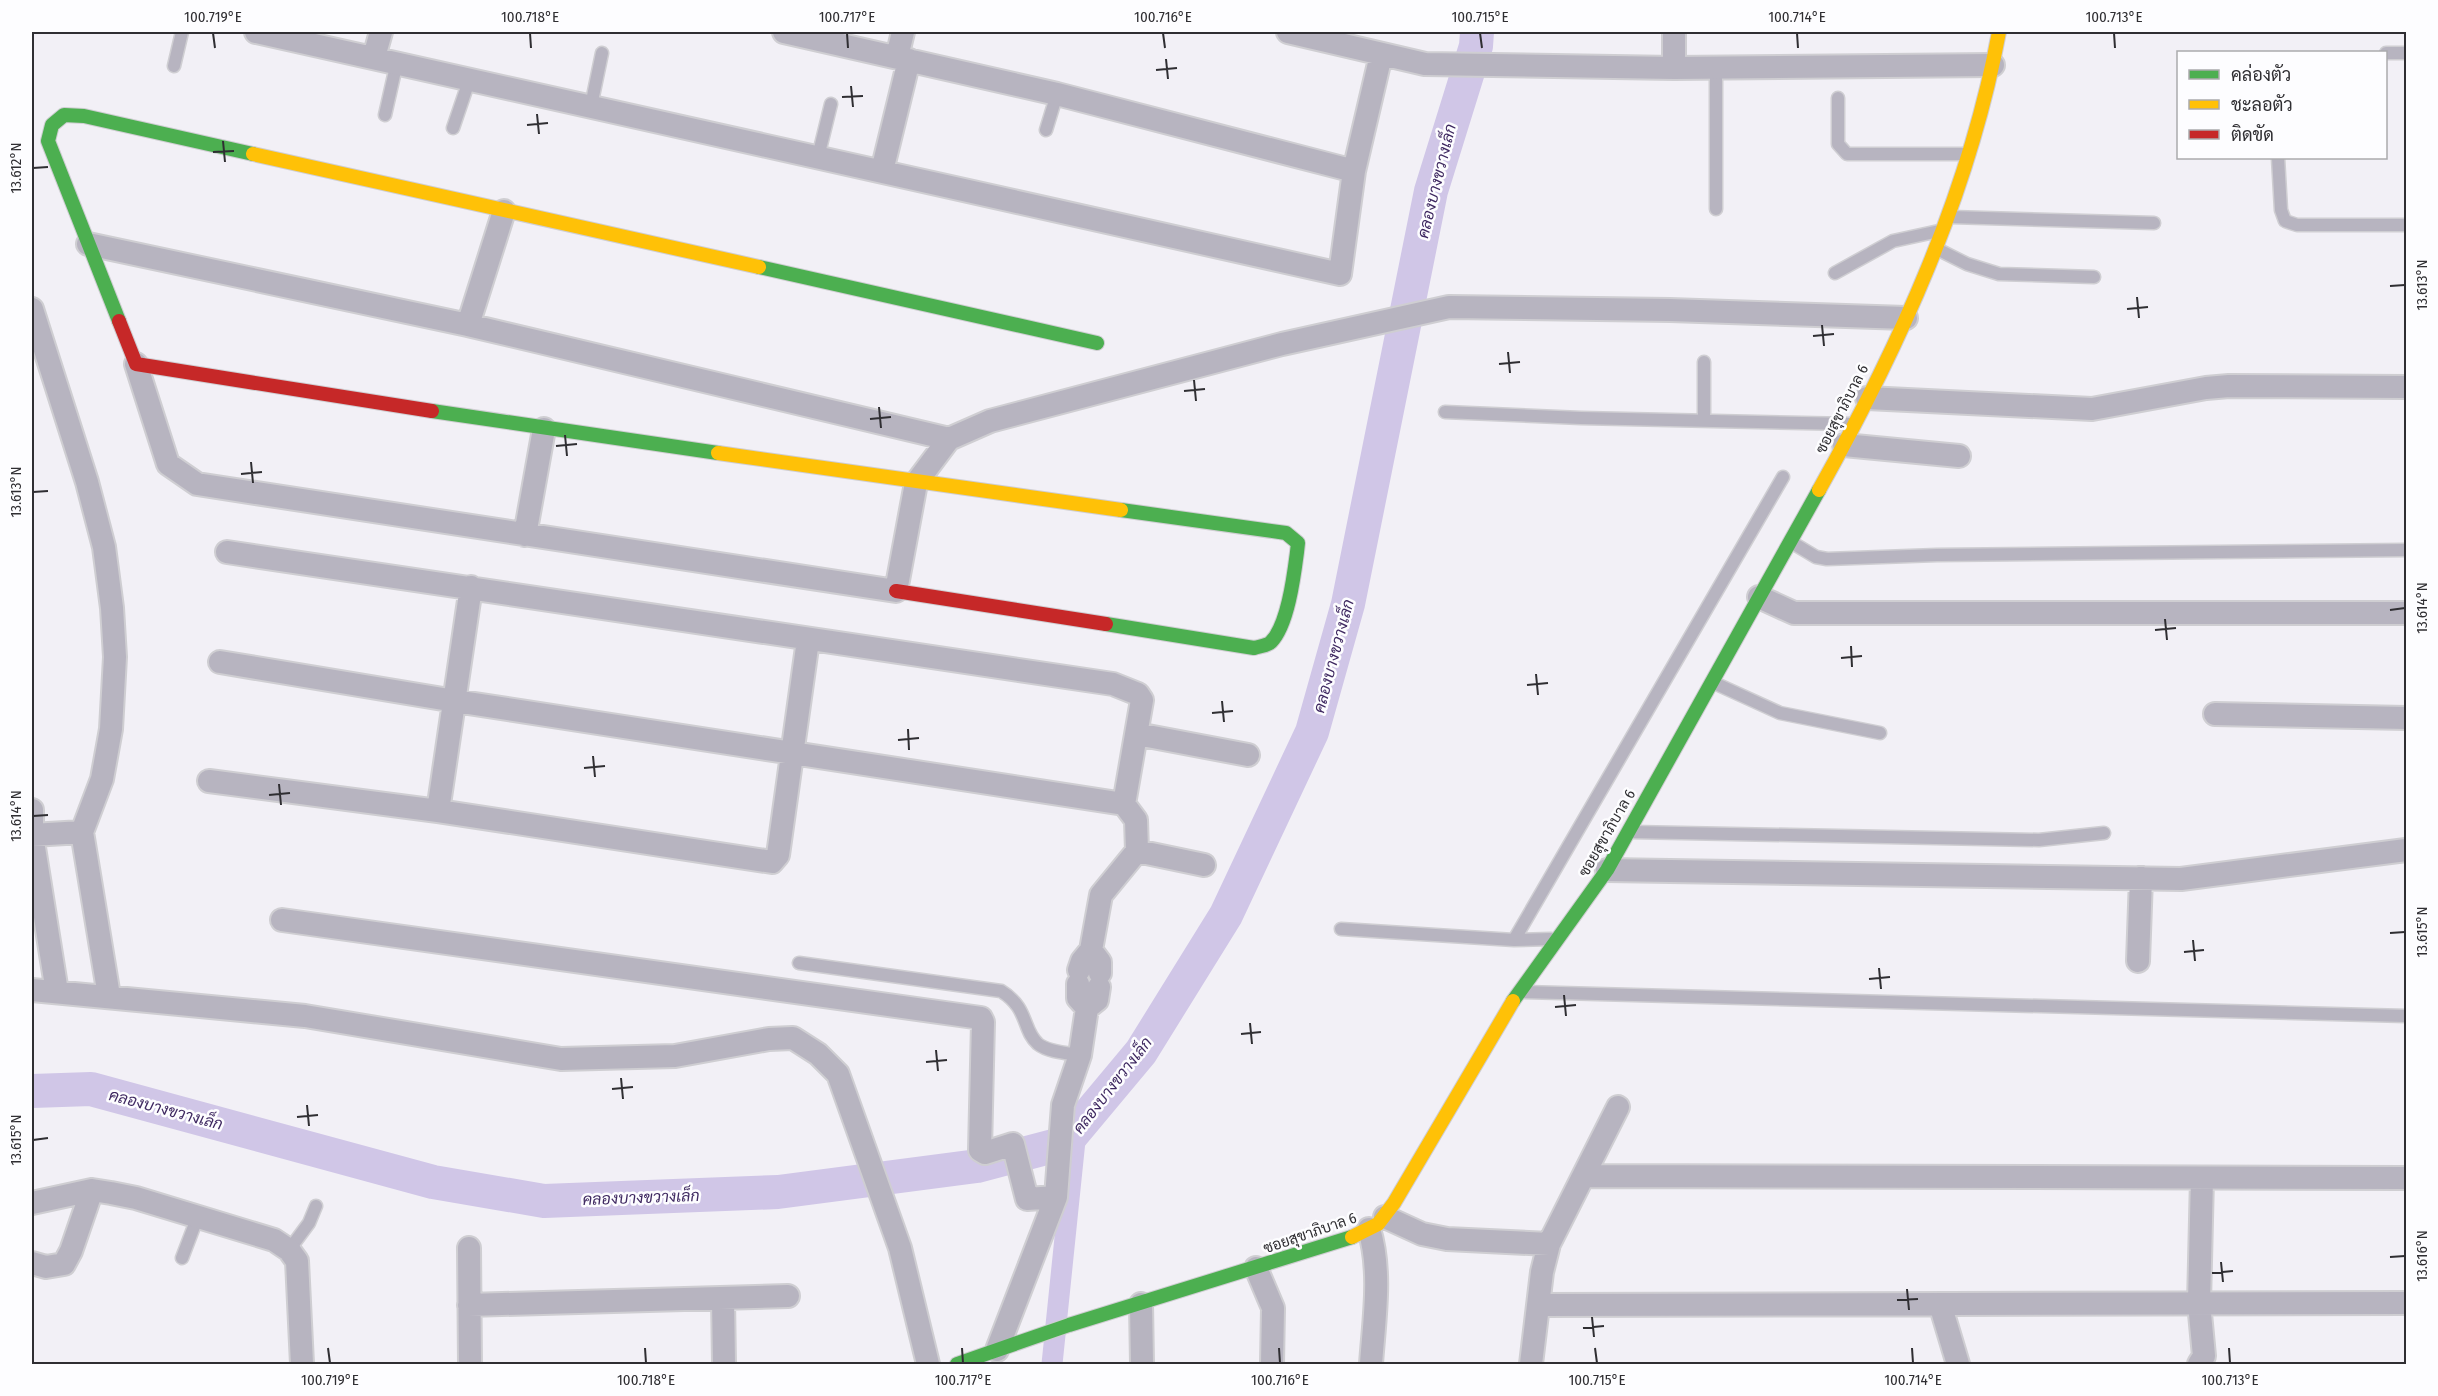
<svg xmlns="http://www.w3.org/2000/svg" width="2438" height="1396" font-family="'Fira Sans Condensed',Sarabun,sans-serif">
<rect width="100%" height="100%" fill="#f2f0f6"/>
<g fill="none" stroke-linecap="round" stroke-linejoin="round">
<path stroke="#d0c6e7" stroke-width="21" d="M1052,1364L1076,1131"/>
<path stroke="#d0c6e7" stroke-width="34" d="M32,1091L91,1089L433,1182L544,1201L778,1192L977,1166L1065,1143L1141,1052L1226,915L1312,732L1348,604L1431,191L1476,46L1477,32"/>
<defs>
<path id="lane" d="M2386,53H2406
M174,66L182,32
M1838,98V144L1847,154H1969
M591,106L602,53
M385,115L397,62
M453,128L470,78
M1046,130L1057,94
M818,157L831,104
M2278,158L2281,210L2285,221L2297,225H2406
M1716,209V68
M1951,217L2154,223
M1937,249L1967,264L1999,274L2094,277
M1835,273L1893,241L1939,231
M1704,362V421
M1445,412L1581,418L1851,424
M1791,542L1816,557L1827,559L1937,555L2406,550
M1712,682L1780,713L1880,733
M1632,832L2039,840L2104,833
M1341,929L1514,940L1551,939
M1514,940L1783,477
M799,963L1001,991C1029,1008 1022,1030 1038,1044C1048,1052 1067,1053 1080,1055
M1523,992L2406,1016
M289,1250L309,1223L316,1206
M182,1258L198,1216"/>
<path id="street" d="M256,32L1340,274L1354,171L1381,55
M784,32L1057,94L1354,171
M1288,32L1425,64L1674,68L1993,65
M1674,32V68
M374,57L381,32
M897,57L903,32
M882,171L909,60
M88,244L468,325L949,439
M32,309L87,482L104,547L112,608L115,657L111,729L102,779L82,832L109,996
M468,325L504,211
M136,364L168,464L197,484L896,591L916,483L949,439L990,421L1282,344L1449,307L1670,310L1906,318
M1867,398L2092,409L2206,388L2229,386L2406,387
M1844,445L1959,456
M525,535L544,429
M227,552L1113,684L1138,694L1142,700L1124,804
M1759,597L1794,613H2406
M220,662L455,701L1124,804L1136,820L1137,851L1101,895L1091,950L1082,961L1079,970
M2215,714L2406,718
M1137,734L1248,755
M209,781L438,811L772,862L778,855L808,640
M32,810V835L57,992
M438,811L471,587
M32,835L82,832
M1137,851L1204,865
M1607,870L2181,879L2406,850
M282,920L981,1018L983,1022L980,1150L985,1153L1013,1144L1027,1199L1056,1197
M1091,950L1100,962V973
M2138,961L2141,878
M1078,984V998L1087,1008
M32,990L305,1016L561,1059L675,1056L769,1039L793,1038L818,1054L838,1074L900,1248L928,1364
M1586,1176L2406,1178
M32,1203L92,1190L111,1193L136,1198L274,1240L289,1250L297,1261L302,1364
M1385,1217L1422,1234L1447,1239L1549,1244
M1369,1229C1382,1272 1374,1320 1371,1364
M469,1248L470,1364
M32,1263L46,1267L64,1264L71,1251L92,1190
M1256,1268L1273,1308L1272,1364
M723,1299L724,1364
M1141,1304L1142,1364
M1940,1304L1958,1364
M469,1305L788,1296
M1539,1305L2406,1303
M997,1350L1056,1197L1063,1105L1080,1055L1087,1008L1097,1000L1099,987
M1531,1364L1542,1272L1549,1244L1618,1107
M2199,1364L2204,1356L2199,1303L2202,1178"/>
<path id="fast" d="M759,267L1097,343
M119,321L48,141L52,125L64,115L84,116L253,154
M432,411L718,453
M1106,624L1254,648C1260,646 1267,646 1271,642C1288,625 1294,575 1297,552L1298,543L1286,533L1121,510
M1513,1001L1607,870L1819,490
M957,1364L1069,1325L1352,1237"/>
<path id="slow" d="M253,154L759,267
M718,453L1121,510
M1819,490C1899,347 1969,194 1999,32
M1352,1237L1378,1224L1394,1203L1513,1001"/>
<path id="jam" d="M119,321L136,364L432,411
M896,591L1106,624"/>
</defs>
<use href="#lane" stroke="#cfced2" stroke-width="15"/>
<use href="#street" stroke="#cfced2" stroke-width="26"/>
<use href="#fast" stroke="#cfced2" stroke-width="16"/>
<use href="#slow" stroke="#cfced2" stroke-width="16"/>
<use href="#jam" stroke="#cfced2" stroke-width="16"/>
<use href="#lane" stroke="#b7b4c0" stroke-width="12"/>
<use href="#street" stroke="#b7b4c0" stroke-width="22"/>
<use href="#fast" stroke="#4caf50" stroke-width="14"/>
<use href="#slow" stroke="#ffc107" stroke-width="14"/>
<use href="#jam" stroke="#c62828" stroke-width="14"/>
</g>
<path fill="none" stroke="#2f2e32" stroke-width="2" d="M213,33L215,48M530,33L531,48M847,33L848,48M1163,33L1165,48M1480,33L1482,48M1797,33L1798,48M2114,33L2115,48M1166,59L1168,79M1156,70L1177,68M851,86L853,107M842,97L863,96M537,114L539,134M527,125L548,123M223,141L225,162M213,152L234,151M33,168L48,167M2390,286L2405,285M2137,297L2139,318M2127,309L2148,307M1822,325L1824,346M1813,336L1834,334M1508,352L1510,373M1499,364L1520,362M1194,380L1196,401M1184,391L1205,389M879,407L881,428M870,419L891,417M565,435L567,456M556,446L577,444M251,462L253,483M241,474L262,472M33,492L48,491M2390,610L2405,608M2165,619L2167,640M2155,630L2176,628M1851,646L1852,667M1841,658L1862,656M1536,674L1538,695M1527,685L1548,683M1222,701L1224,722M1212,713L1233,711M908,729L909,750M898,740L919,738M593,756L595,777M584,768L605,766M279,784L281,805M269,795L290,793M33,816L48,815M2390,933L2405,932M2193,940L2195,961M2184,952L2204,950M1879,968L1881,989M1869,979L1890,977M1564,995L1566,1016M1555,1007L1576,1005M1250,1023L1252,1044M1241,1034L1261,1032M936,1050L938,1071M926,1062L947,1060M621,1078L623,1099M612,1089L633,1087M307,1105L309,1126M297,1117L318,1115M33,1140L48,1138M2390,1257L2405,1256M2221,1262L2223,1282M2212,1273L2233,1271M1907,1289L1909,1310M1897,1300L1918,1299M1592,1317L1594,1337M1583,1328L1604,1326M328,1348L330,1363M645,1348L646,1363M962,1348L963,1363M1279,1348L1280,1363M1595,1348L1597,1363M1912,1348L1913,1363M2229,1348L2230,1363"/>
<g text-anchor="middle" stroke-width="5" stroke-linejoin="round" paint-order="stroke">
<g font-size="15" fill="#2f2e32" stroke="#fdfdff">
<text transform="translate(1842 409) rotate(-63)" y="5">ซอยสุขาภิบาล 6</text>
<text transform="translate(1607 833) rotate(-60)" y="5">ซอยสุขาภิบาล 6</text>
<text transform="translate(1310 1233) rotate(-19)" y="5">ซอยสุขาภิบาล 6</text>
</g>
<g font-size="16" font-style="italic" fill="#3f2961" stroke="#fdfdff">
<text transform="translate(1436 181) rotate(-76)" y="6">คลองบางขวางเล็ก</text>
<text transform="translate(1333 656) rotate(-75)" y="6">คลองบางขวางเล็ก</text>
<text transform="translate(1112 1085) rotate(-52)" y="6">คลองบางขวางเล็ก</text>
<text transform="translate(166 1109) rotate(15)" y="6">คลองบางขวางเล็ก</text>
<text transform="translate(641 1197) rotate(-2)" y="6">คลองบางขวางเล็ก</text>
</g>
</g>
<rect width="2438" height="1396" fill="none" stroke="#fdfdff" stroke-width="66"/>
<rect x="2177" y="51" width="210" height="108" fill="#fdfdff" stroke="#abaaad" stroke-width="1.5"/>
<rect x="2189" y="70" width="30" height="9" fill="#4caf50" stroke="#abaaad" stroke-width="1.5"/>
<text x="2231" y="81" font-size="18" fill="#2f2e32">คล่องตัว</text>
<rect x="2189" y="100" width="30" height="9" fill="#ffc107" stroke="#abaaad" stroke-width="1.5"/>
<text x="2231" y="111" font-size="18" fill="#2f2e32">ชะลอตัว</text>
<rect x="2189" y="130" width="30" height="9" fill="#c62828" stroke="#abaaad" stroke-width="1.5"/>
<text x="2231" y="141" font-size="18" fill="#2f2e32">ติดขัด</text>
<rect x="33" y="33" width="2372" height="1330" fill="none" stroke="#2f2e32" stroke-width="2"/>
<g font-size="15" text-anchor="middle" fill="#2f2e32">
<text x="213" y="22">100.719°E</text>
<text x="530" y="22">100.718°E</text>
<text x="847" y="22">100.717°E</text>
<text x="1163" y="22">100.716°E</text>
<text x="1480" y="22">100.715°E</text>
<text x="1797" y="22">100.714°E</text>
<text x="2114" y="22">100.713°E</text>
<text transform="translate(16 168) rotate(-90)" y="5">13.612°N</text>
<text transform="translate(2422 285) rotate(-90)" y="5">13.613°N</text>
<text transform="translate(16 492) rotate(-90)" y="5">13.613°N</text>
<text transform="translate(2422 608) rotate(-90)" y="5">13.614°N</text>
<text transform="translate(16 816) rotate(-90)" y="5">13.614°N</text>
<text transform="translate(2422 932) rotate(-90)" y="5">13.615°N</text>
<text transform="translate(16 1140) rotate(-90)" y="5">13.615°N</text>
<text transform="translate(2422 1256) rotate(-90)" y="5">13.616°N</text>
<text x="330" y="1385">100.719°E</text>
<text x="646" y="1385">100.718°E</text>
<text x="963" y="1385">100.717°E</text>
<text x="1280" y="1385">100.716°E</text>
<text x="1597" y="1385">100.715°E</text>
<text x="1913" y="1385">100.714°E</text>
<text x="2230" y="1385">100.713°E</text>
</g>
</svg>
